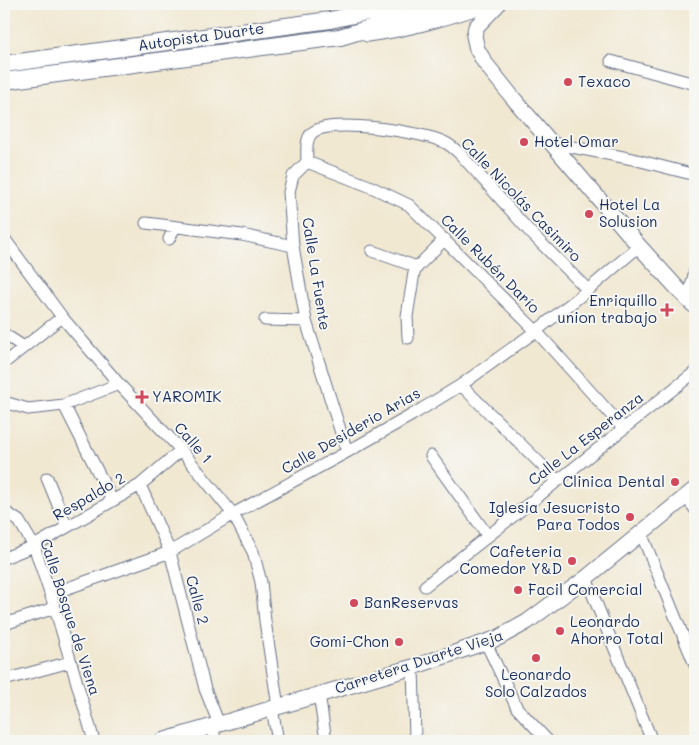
<svg xmlns="http://www.w3.org/2000/svg" width="699" height="745" font-family="Mali,sans-serif">
<rect width="100%" height="100%" fill="#f6f6f2"/>
<filter id="ink" filterUnits="userSpaceOnUse"><feTurbulence type="fractalNoise" baseFrequency=".02" numOctaves="2"/><feDisplacementMap in="SourceGraphic" scale="10" xChannelSelector="R" yChannelSelector="G"/><feConvolveMatrix kernelMatrix="1 2 1 2 8 2 1 2 1" color-interpolation-filters="sRGB"/></filter>
<filter id="wash" filterUnits="userSpaceOnUse"><feTurbulence type="fractalNoise" baseFrequency=".0096" numOctaves="4" result="noise"/><feDisplacementMap in="SourceGraphic" scale="20" xChannelSelector="R" yChannelSelector="G"/><feGaussianBlur stdDeviation="1.12" result="paint"/><feColorMatrix in="noise" values="0 0 0 0 0 0 0 0 0 0 0 0 0 0 0 0 0 1.4 0 .05"/><feComposite in="paint" operator="in"/></filter>
<g filter="url(#wash)">
<rect width="100%" height="100%" fill="#f1e8d2"/>
</g>
<g filter="url(#ink)">
<g fill="none" stroke-linecap="round" stroke-linejoin="round">
<defs>
<path id="minor" d="M611,61L695,84
M552,143L633,159L695,175
M307,162L369,186L409,205L536,331L624,429
M307,162C307,153 305,139 312,133C327,117 423,132 444,142C451,145 456,150 462,156L531,233L588,290
M307,162L293,176L289,192L293,246L306,321L347,452
M146,223L242,235L293,246
M4,238L62,317L119,384L181,450L233,514L253,552L261,582L265,621L278,707
M169,239L175,227
M372,251L417,267
M688,300L695,270
M265,320L306,321
M4,334L24,347
M408,338L407,316L414,273L417,267L445,239
M4,363L62,317
M461,385L558,481
M4,402L28,409L64,405L119,384
M64,405L112,500
M431,456L488,536
M47,478L67,527
M140,485L170,552L205,689L219,724
M686,497L695,509
M4,511L19,521L34,546L55,608L94,741
M641,533L695,665
M4,558L34,546L140,485L181,450
M586,578L652,741
M425,586L695,372
M51,594L170,552L233,514L347,452L412,415L461,385L536,331L588,290L639,246
M4,624L55,608
M486,643L517,708L548,741
M413,667L415,737
M4,680L70,662
M319,694L326,741
M272,709L278,741
M213,726L215,741"/>
<path id="major" d="M498,4L476,27L474,36L477,49L485,63L513,98L639,246L688,300L695,306
M367,34C408,29 447,17 487,4
M162,741L413,667L498,638L527,622L586,578L695,489"/>
<path id="highway" d="M4,64L330,20L382,9L398,4
M4,81L340,37L451,4"/>
</defs>
<use href="#minor" stroke="#667087" stroke-width="13"/>
<use href="#major" stroke="#667087" stroke-width="17"/>
<use href="#highway" stroke="#667087" stroke-width="18"/>
<use href="#minor" stroke="#fff" stroke-width="11"/>
<use href="#major" stroke="#fff" stroke-width="15"/>
<use href="#highway" stroke="#fff" stroke-width="16"/>
</g>
</g>
<g fill="#d1495b" stroke="#f6f6f2" stroke-width="2">
<circle cx="568" cy="82" r="5"/>
<circle cx="524" cy="142" r="5"/>
<circle cx="589" cy="214" r="5"/>
<path d="M664.5 302.5h5v5h5v5h-5v5h-5v-5h-5v-5h5z"/>
<path d="M139.5 389.5h5v5h5v5h-5v5h-5v-5h-5v-5h5z"/>
<circle cx="675" cy="482" r="5"/>
<circle cx="630" cy="517" r="5"/>
<circle cx="572" cy="561" r="5"/>
<circle cx="518" cy="590" r="5"/>
<circle cx="354" cy="603" r="5"/>
<circle cx="560" cy="631" r="5"/>
<circle cx="399" cy="642" r="5"/>
<circle cx="536" cy="658" r="5"/>
</g>
<g text-anchor="middle" stroke-width="4" stroke-linejoin="round" paint-order="stroke">
<g font-size="15" fill="#1b2f5e" stroke="#f6f6f2">
<text transform="translate(201 37) rotate(-8)" y="5">Autopista Duarte</text>
<text transform="translate(521 200) rotate(46)" y="5">Calle Nicolás Casimiro</text>
<text transform="translate(490 264) rotate(45)" y="5">Calle Rubén Darío</text>
<text transform="translate(316 274) rotate(81)" y="5">Calle La Fuente</text>
<text transform="translate(351 431) rotate(-30)" y="5">Calle Desiderio Arias</text>
<text transform="translate(586 439) rotate(-38)" y="5">Calle La Esperanza</text>
<text transform="translate(193 443) rotate(49)" y="5">Calle 1</text>
<text transform="translate(89 497) rotate(-30)" y="5">Respaldo 2</text>
<text transform="translate(197 600) rotate(75)" y="5">Calle 2</text>
<text transform="translate(70 617) rotate(72)" y="5">Calle Bosque de Viena</text>
<text transform="translate(419 662) rotate(-18)" y="5">Carretera Duarte Vieja</text>
</g>
<g font-size="15" fill="#1b2f5e" stroke="#f6f6f2" text-anchor="start">
<text x="578" y="87">Texaco</text>
<text x="534" y="147">Hotel Omar</text>
<text x="599" y="210">Hotel La<tspan x="599" dy="17">Solusion</tspan></text>
<text x="657" y="306" text-anchor="end">Enriquillo<tspan x="657" dy="17">union trabajo</tspan></text>
<text x="152" y="402">YAROMIK</text>
<text x="665" y="487" text-anchor="end">Clinica Dental</text>
<text x="620" y="513" text-anchor="end">Iglesia Jesucristo<tspan x="620" dy="17">Para Todos</tspan></text>
<text x="562" y="557" text-anchor="end">Cafeteria<tspan x="562" dy="17">Comedor Y&amp;D</tspan></text>
<text x="528" y="595">Facil Comercial</text>
<text x="364" y="608">BanReservas</text>
<text x="570" y="627">Leonardo<tspan x="570" dy="17">Ahorro Total</tspan></text>
<text x="389" y="647" text-anchor="end">Gomi-Chon</text>
<text x="536" y="680" text-anchor="middle">Leonardo<tspan x="536" dy="17">Solo Calzados</tspan></text>
</g>
</g>
<rect width="699" height="745" fill="none" stroke="#f6f6f2" stroke-width="20"/>
</svg>
